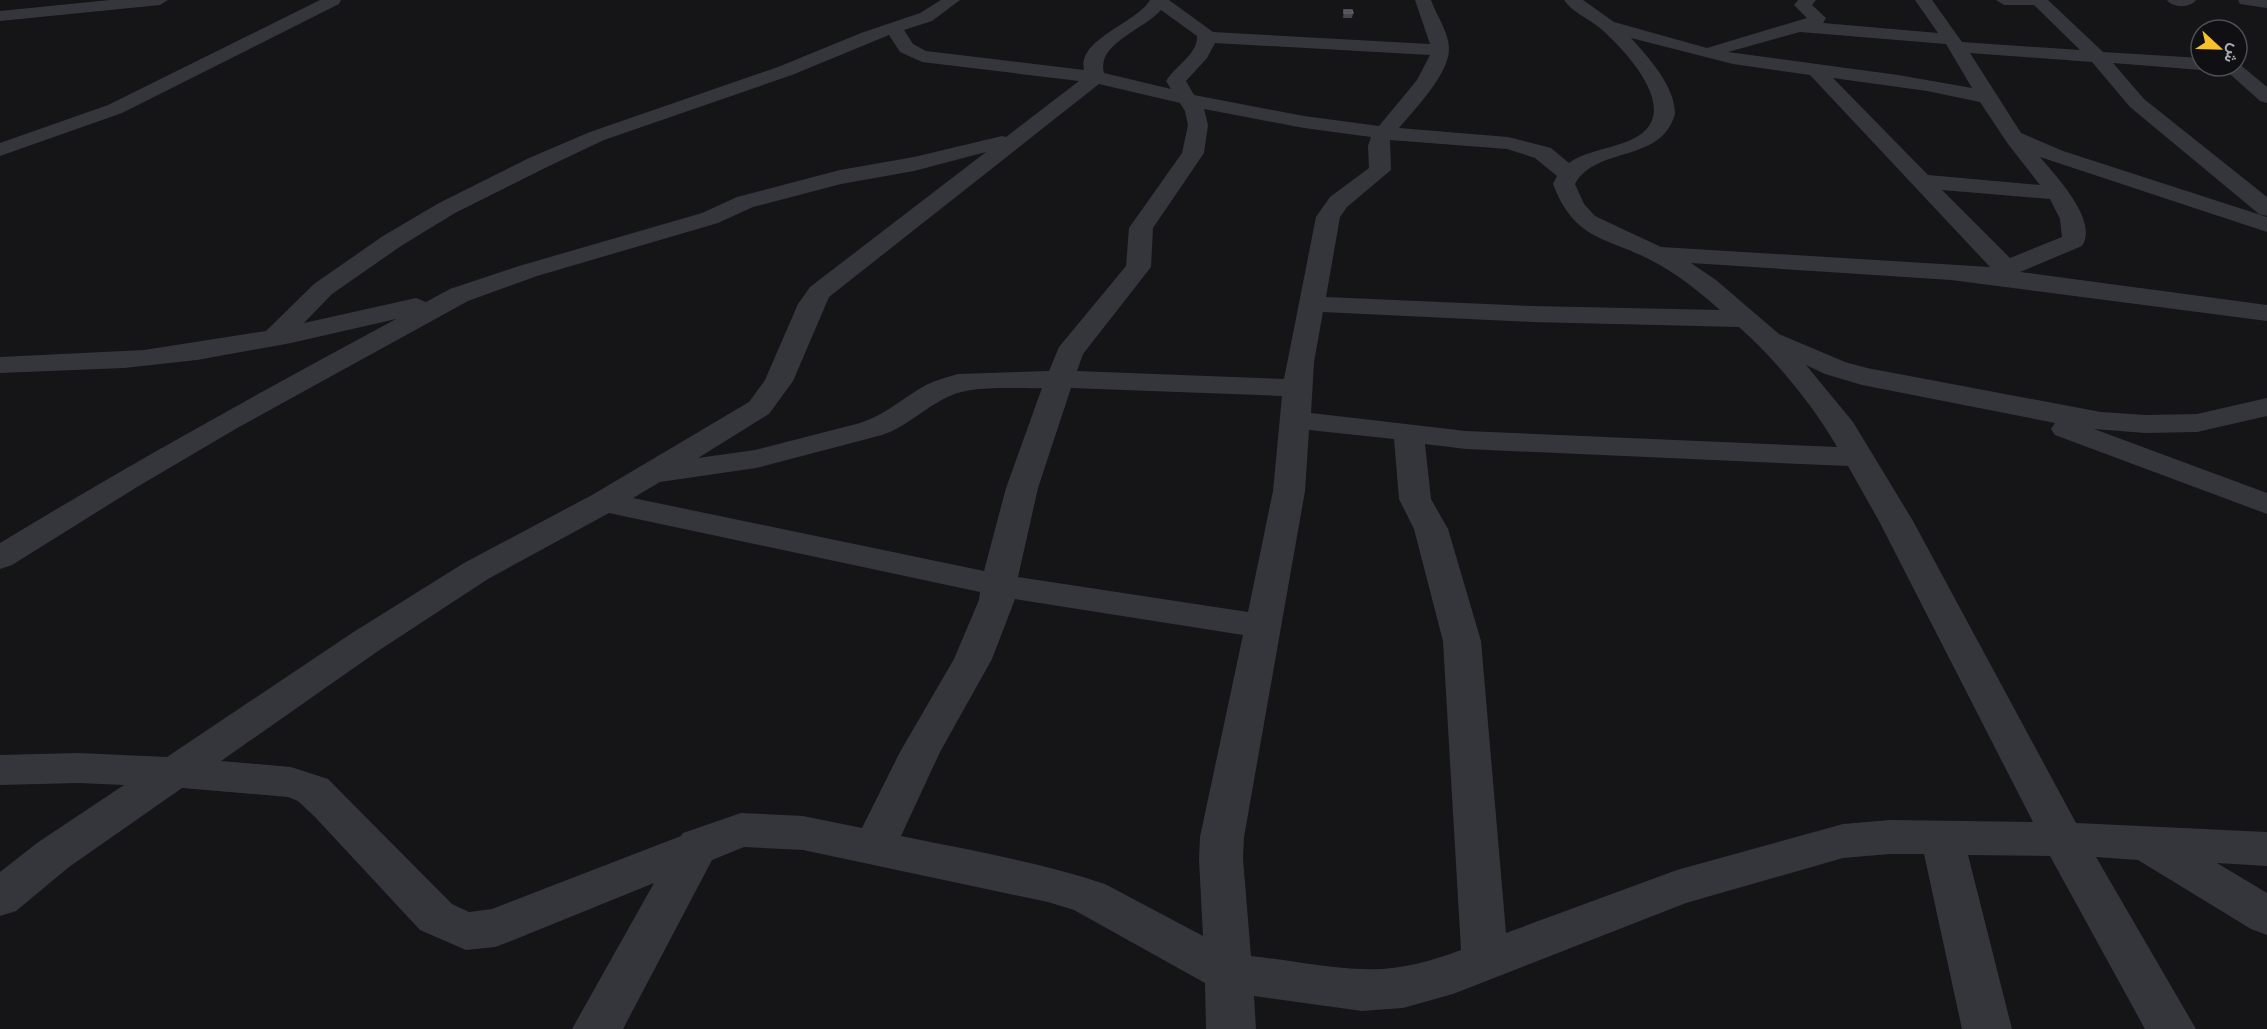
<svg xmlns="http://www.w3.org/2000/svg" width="2267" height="1029" font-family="Barlow,Vazirmatn,sans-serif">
<rect width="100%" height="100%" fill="#151517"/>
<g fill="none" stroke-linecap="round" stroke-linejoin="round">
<path fill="#35363c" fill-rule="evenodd" d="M110,0H168L160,5L0,21V11Z
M320,0H341L339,4L122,113L0,156V143L108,105Z
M941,0H960L932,21L904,30L913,44L926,51L1084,70C1077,39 1137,23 1150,0H1169L1213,32L1430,44L1415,0H1431C1436,15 1449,32 1449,49C1449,74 1415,109 1399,128L1508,137L1551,148L1569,163C1590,148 1620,149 1641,134C1679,106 1623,48 1600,28C1589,19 1572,12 1564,0H1583L1614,22L1707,48L1807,18L1794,5L1798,0H1816L1812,5L1826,18L1823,23L1938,33L1915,0H1932L1962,42L2080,50L2034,5H2004L1996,0H2048L2103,52L2201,58V66H2209L2208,68L2201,70L2113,63L2144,99L2267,197V216L2259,214L2130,107L2092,62L1970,53L2021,133L2063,151L2267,217V232L2040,157C2056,176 2099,221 2082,246L2020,272L2267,305V321L1951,280L1691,263L1716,280L1779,334L1845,362L1867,368L2101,412L2145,415L2197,414L2267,398V416L2197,432L2145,433L2094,429L2267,493V514L2055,435L2051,429L2055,423L1862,385L1825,374L1806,365L1853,422L1913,521L2076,823L2267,832V866L2217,863L2267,893V935L2251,929L2138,860L2096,857L2196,1029H2145L2050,856L1968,855L2012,1029H1962L1924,854H1890L1843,858L1686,903L1453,994L1403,1008L1362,1011L1254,996L1256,1029H1206L1205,983L1074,910L1048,902L803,850L744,847L712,860L623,1029H572L654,883L511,941L495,947L466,950L420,930L315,817L298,801L288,797L182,788L69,867L16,911L0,916V872L37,843L124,785L78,783L0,785V755L78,753L167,757L352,633L464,563L592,495L749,402L765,380L798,304L810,287L986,152L914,171L841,184L753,207L718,223L537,276L468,301L239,427L137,487L12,565L0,569V543C130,464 262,391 396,319L291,343L197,360L124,368L0,373V357L144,350L266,331L314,284L383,236L439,203L529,158L590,132L778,67L861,33L920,13ZM1161,10L1197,36C1198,54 1175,66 1166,81L1171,89L1104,73C1096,44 1143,30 1161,10ZM1800,32L1946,44L1972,88L1898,75L1728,52ZM889,35L900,52L922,62L1079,81L1006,137L1002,136L914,157L840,170L737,197L702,213L519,266L450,289L426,302L416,298L304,323L332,294L401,246L455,213L545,168L604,140L792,75ZM1631,38L1733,64L1810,75L1990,267L1661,247L1595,216L1584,204L1575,184C1597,145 1661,164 1675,114C1675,86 1649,58 1631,38ZM1215,43L1430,55L1417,80L1379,126L1304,116L1194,95L1186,81L1207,58ZM1833,78L1927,91L1980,102L2008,144L2040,185L1928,175ZM1099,84L1180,103L1185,111L1188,125L1182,153L1129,228L1126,266L1059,347L1049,371L958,374C948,377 936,380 926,385C904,397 885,415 860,423L755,450L698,458L769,414L793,381L829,297ZM1204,109L1304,128L1371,137L1368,146L1369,168L1330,197L1316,217L1284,379L1077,371L1083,354L1151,267L1153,228L1204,153L1208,125ZM1390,140L1507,149L1535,158L1557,176L1553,184C1576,244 1609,236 1658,264C1681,277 1701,293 1720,310L1532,306L1326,297L1340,217L1347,207L1391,170ZM1942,190L2050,199L2060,219L2062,237L2010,258ZM1323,312L1532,322L1739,327C1775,359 1813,405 1837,447L1466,431L1311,413L1314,362ZM1042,388L1006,488L984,571L633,498L660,482L756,468L882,435C907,427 926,406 950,396C973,385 1016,389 1042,388ZM1071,388L1282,396L1273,491L1248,612L1018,577L1038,488ZM1309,430L1394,439L1399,499L1414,529L1443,641L1461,950C1429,962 1396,971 1362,969C1325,968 1288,960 1251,956L1243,859L1244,837L1305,491ZM1425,444L1466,449L1848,466L1879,521L2033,822L1890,820L1843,824L1677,870L1506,933L1481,641L1448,529L1431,499ZM609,513L980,592L979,600L954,659L900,752L862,828L803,816L741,813L683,833L681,836L492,909L469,912L452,904L328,779L291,767L221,761L378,651L488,579ZM1015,599L1243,635L1200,837L1199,859L1203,936L1105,884C1038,862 970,850 901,836L940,752L992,659Z
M2167,0H2196C2190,8 2173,8 2167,0Z
M2238,0H2267V8L2240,4Z
M2237,62L2267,87V103L2260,101L2221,66H2237Z"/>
</g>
<path fill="#46464c" d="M1344,10L1353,13L1352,18H1343Z"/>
<path fill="#515158" stroke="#5e5f66" stroke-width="1.5" d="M1344,10H1352L1353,13H1344Z"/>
<g transform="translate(2219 48) rotate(112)"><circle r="28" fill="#101012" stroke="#4c4e54" stroke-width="1.5"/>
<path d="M0-4.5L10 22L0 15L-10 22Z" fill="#f6c12d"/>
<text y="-9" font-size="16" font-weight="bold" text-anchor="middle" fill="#a6aab7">ش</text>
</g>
</svg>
